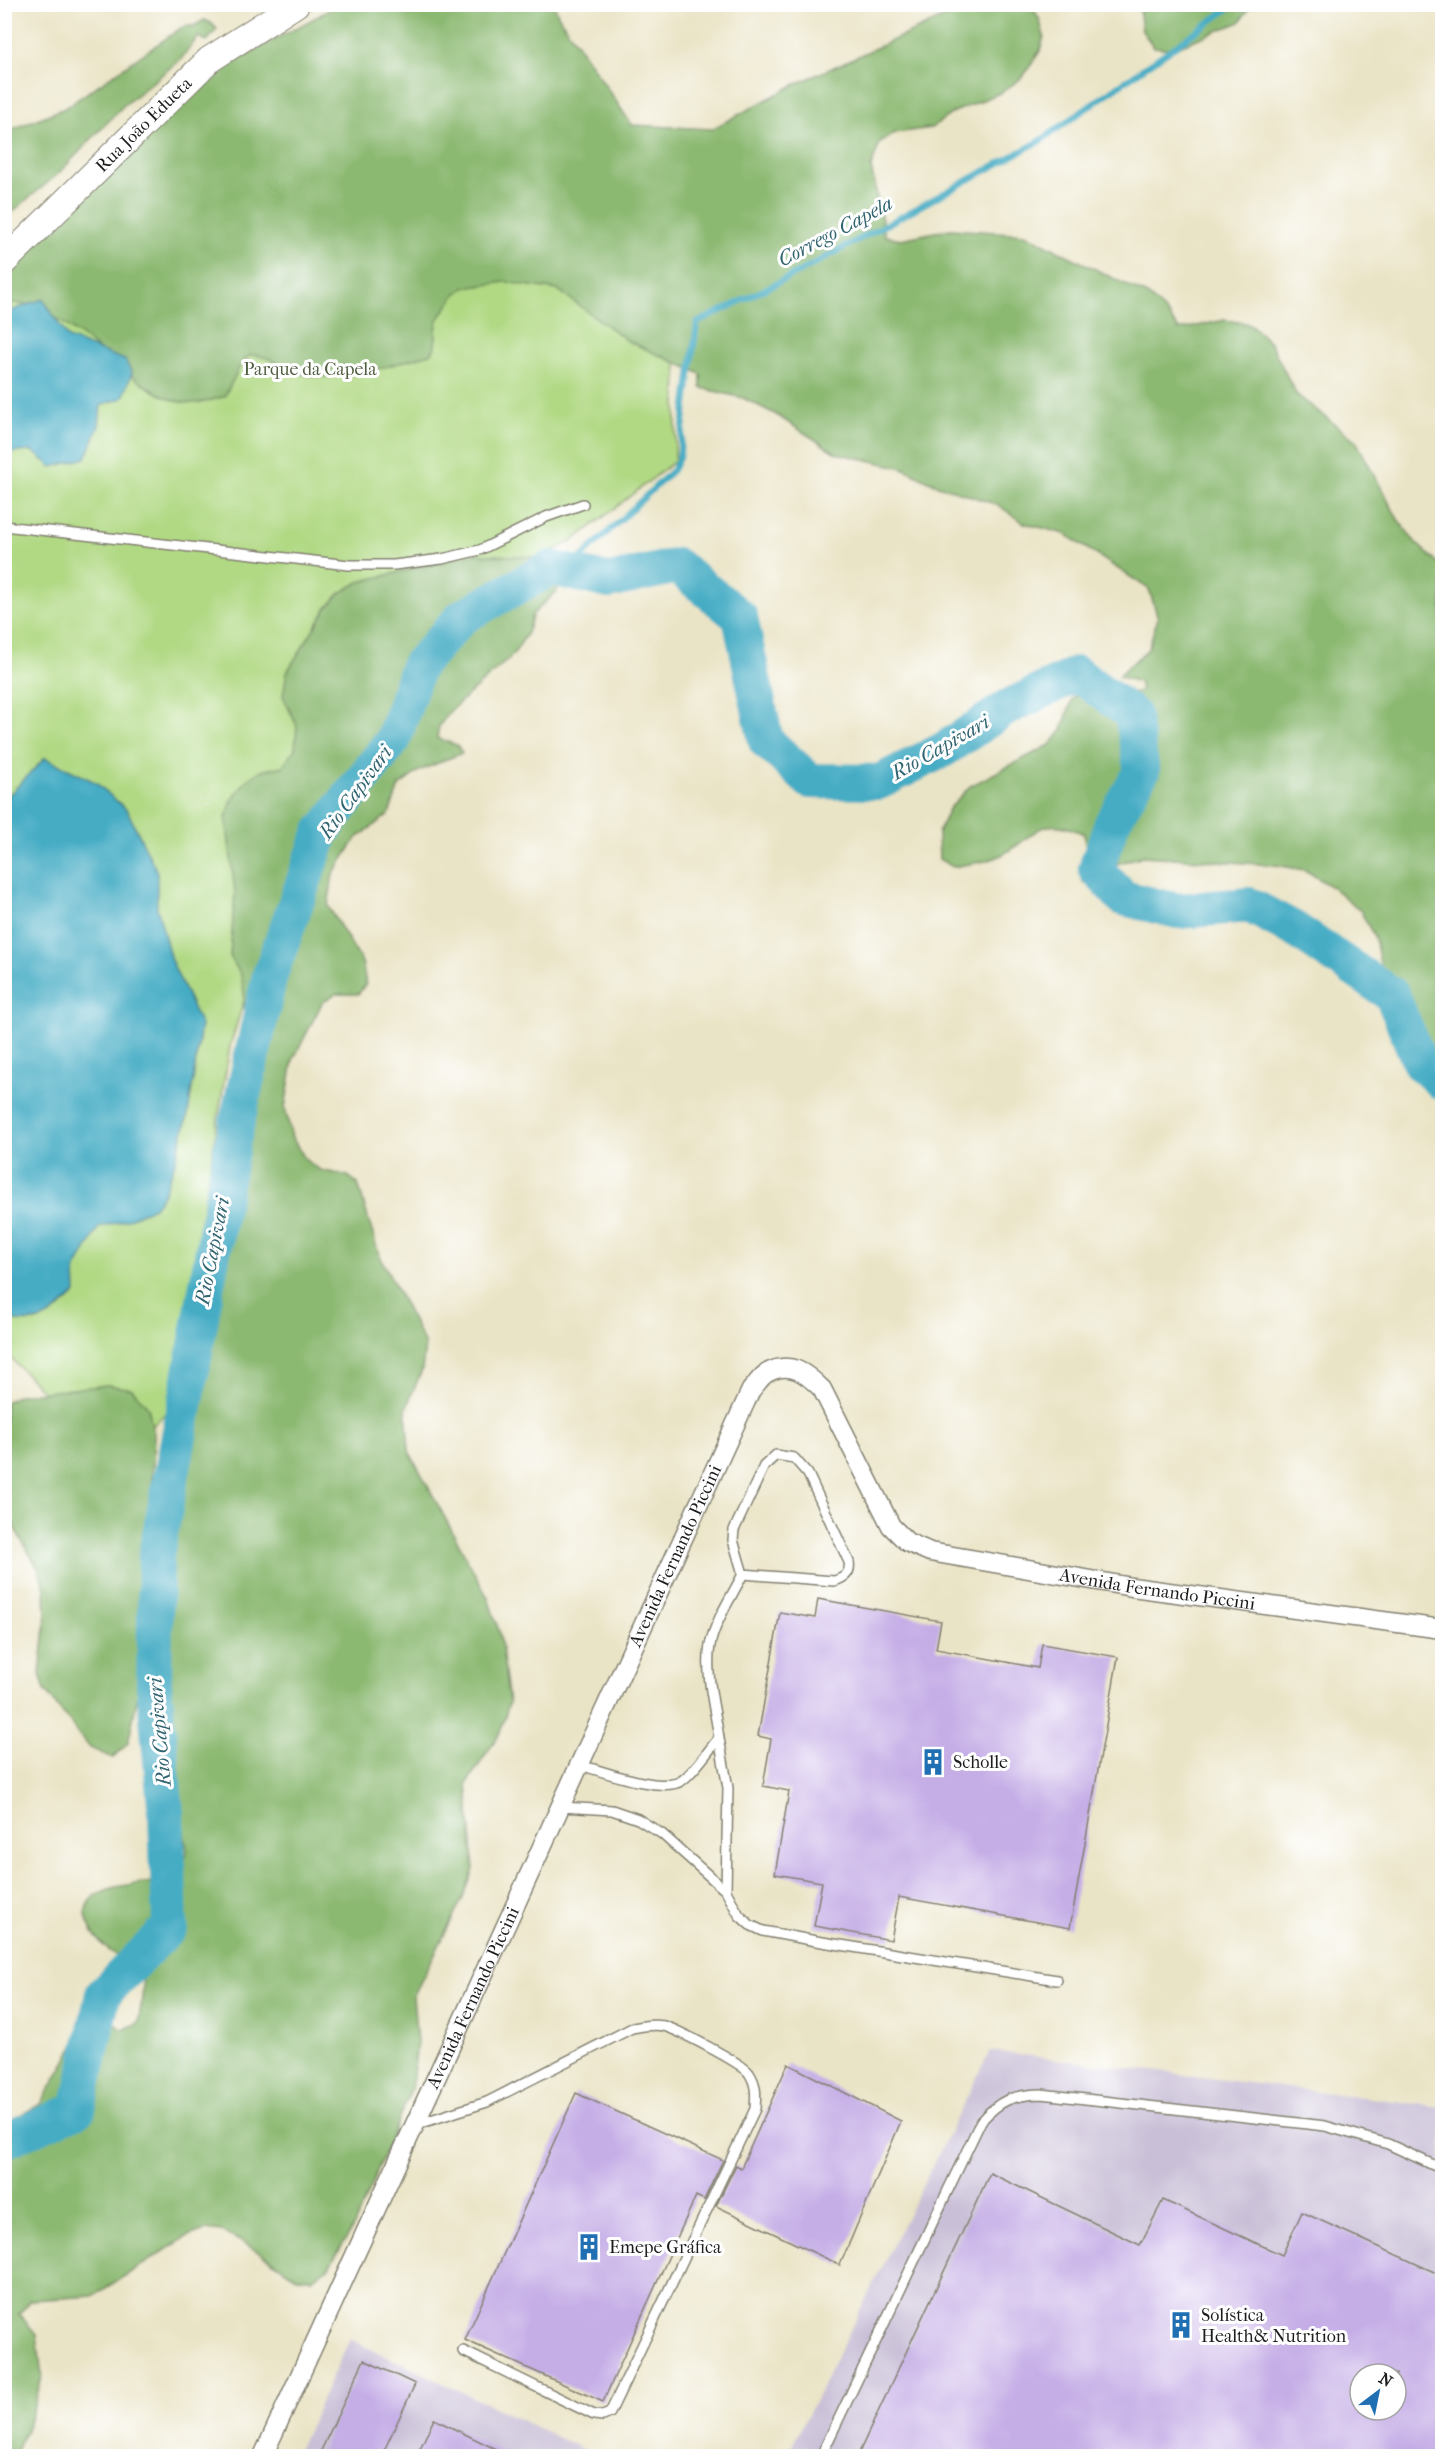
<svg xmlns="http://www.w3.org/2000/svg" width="1447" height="2461" font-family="'IM FELL French Canon',serif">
<rect width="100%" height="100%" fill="#fff"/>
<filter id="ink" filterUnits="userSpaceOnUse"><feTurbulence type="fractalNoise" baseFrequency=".0167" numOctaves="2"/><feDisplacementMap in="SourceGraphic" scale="12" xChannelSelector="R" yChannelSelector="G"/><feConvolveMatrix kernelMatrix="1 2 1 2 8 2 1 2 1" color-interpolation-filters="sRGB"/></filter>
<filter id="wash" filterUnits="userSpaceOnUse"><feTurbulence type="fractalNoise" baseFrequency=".008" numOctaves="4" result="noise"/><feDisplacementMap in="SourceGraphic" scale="24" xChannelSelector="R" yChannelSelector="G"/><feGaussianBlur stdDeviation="1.35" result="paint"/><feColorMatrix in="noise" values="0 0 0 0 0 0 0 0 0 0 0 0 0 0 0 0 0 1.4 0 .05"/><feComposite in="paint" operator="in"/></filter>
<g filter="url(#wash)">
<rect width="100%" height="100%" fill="#eae4c6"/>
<path fill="#c9bfd7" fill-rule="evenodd" d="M990,2051L1442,2107V2456H787ZM1360,2374H1396V2410H1360Z
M350,2339L597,2456H295Z"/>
<path fill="#b1d984" stroke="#667a50" stroke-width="1.5" d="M337,5L677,358L675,461L574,540L427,614L296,831L230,1046L170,1409L112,1464L5,1352V279Z"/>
<path fill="#8cb972" stroke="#546a47" stroke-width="1.5" d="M338,5H554L559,17L632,125L712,129L794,85L971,5H1031L1039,18L1044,36L1040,51L1023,77L1002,92L954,112L931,128L895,133L880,142L871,167L885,236L901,239L950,229L1025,234L1149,296L1166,312L1179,330L1225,320L1250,324L1271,344L1296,394L1356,441L1399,521L1416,543L1442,567V1060L1417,1051L1390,1034L1381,1004L1382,972L1375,939L1360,910L1332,887L1305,870L1275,865L1143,856L1113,865L1083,883L1087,854L1084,834C1036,810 1034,842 995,858C982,863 966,864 953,867L939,859L938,833L949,809L970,786L1050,745L1062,730L1072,700L1078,693L1096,687L1136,693L1141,689L1139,682L1118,676L1148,649L1158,618L1149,589L1065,534L1024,523L998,505L935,484L903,468L836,453L775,414L743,398L701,388V374L628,341L558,290L505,282L464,288L455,295L437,321L435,347L431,354C391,364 344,384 303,374C284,370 271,355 251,355L242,362L225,396C210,401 197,405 181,402C131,394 52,288 5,305V254L227,66Z
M1139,5V4L1251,5L1240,22L1172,49L1154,47L1142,31Z
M204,20L211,23L217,29L207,41L198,37L181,59L123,106L58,174L5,218V132L65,108L184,26H194Z
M474,554L574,559L556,592L533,614L527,633L513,655L450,711L439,726L437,738L457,745L462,753L419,771L399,786L389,814L356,839L333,874L328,906L362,962L366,984L358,994H335L322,1003L293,1060L285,1108L292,1138L306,1160L320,1170L348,1176L358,1184L378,1252L425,1345L422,1370L406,1408L409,1451L488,1598L500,1634L509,1703L500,1733L467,1783L474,1869L464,1896L413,1997L417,2043L411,2090L354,2226L328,2268L313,2278L297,2277L246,2244L222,2232L205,2230L188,2236L93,2296L31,2300L19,2314L37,2335L42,2377L31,2417L15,2456H4L5,2123L41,2104L93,2013H101L123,2030L138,2023C141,2006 146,1985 140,1968C136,1954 119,1959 110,1951C99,1943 92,1934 88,1922C73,1882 148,1883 170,1881L180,1871L187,1852L183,1827L157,1766L149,1675L139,1691L128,1743L113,1758L90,1748L45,1691L40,1674L46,1619L45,1588L38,1568L5,1512V1402L19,1395L108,1385L132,1389L148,1407L154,1434L151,1507L192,1375L212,1287L221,1183L244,1074V991L241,975L230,956L235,893L226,817L233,798L246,781L260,771L283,766L295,749L297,726L283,696L287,672L326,609L340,593L359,582Z"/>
<path fill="#45acc4" stroke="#306470" stroke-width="1.5" d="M43,299L68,338L125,360L132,373L123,398L101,405L99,426L86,458L52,467L32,451L5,453V313Z
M45,758L95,782L127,810L157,872V907L171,960L201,1025L188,1115L174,1166L163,1195L154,1207L127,1220L99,1227L75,1270L76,1293C50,1317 42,1327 4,1319V800Z"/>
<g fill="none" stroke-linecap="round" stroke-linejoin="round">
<path stroke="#45acc4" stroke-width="6" d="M567,571L673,470L679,458L697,323L801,271L1040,141L1235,4"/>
<path stroke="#45acc4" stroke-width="36" d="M4,2141L78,2109L103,1994L170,1927L166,1815L154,1684L156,1555L188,1390L232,1145L270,975L321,833L393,740L418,666L462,617L551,568L609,581L677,566L740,617L766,741L810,781L879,782L943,750L1008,707L1077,674L1132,714L1142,771L1112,823L1096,869L1123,898L1178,911L1249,905L1294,929L1392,995L1420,1063L1442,1083"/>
</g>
<g id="blocks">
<path fill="#c5ade6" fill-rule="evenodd" d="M818,1599L941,1621L936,1649L1038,1668L1042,1644L1118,1657L1070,1928L899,1897L891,1940L814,1926L822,1882L775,1874L789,1791L763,1786L771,1739L758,1736L780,1612L815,1618Z
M788,2064L901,2121L840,2265L716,2206L736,2165L741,2168Z
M576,2093L723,2160L704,2200L696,2196L603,2402L465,2340Z
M990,2173L1140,2245L1163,2200L1282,2255L1302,2212L1443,2276V2457H857ZM1360,2374H1396V2410H1360Z
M364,2360L415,2384L381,2457H318Z
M434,2419L512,2457H416Z"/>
</g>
</g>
<g filter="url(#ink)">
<use href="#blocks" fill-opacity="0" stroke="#838071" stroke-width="1.5"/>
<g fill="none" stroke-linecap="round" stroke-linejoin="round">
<defs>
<path id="lane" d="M4,526L349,565H394L442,559L480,550L546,517L583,504
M719,1738L728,1788L726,1891
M580,1765C601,1771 663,1793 681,1781C694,1773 709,1749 719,1738C715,1709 705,1675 710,1645C715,1621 732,1596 743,1574L733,1540L734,1530L764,1466L776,1455L794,1458L808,1474L849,1562C851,1573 845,1578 834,1581L743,1574
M561,1807L612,1810L638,1819L662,1834L726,1891L739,1915L750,1925L763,1931L816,1941L1057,1980
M415,2125L487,2102L632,2028C643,2026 652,2024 664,2026C678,2030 742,2063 749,2073C757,2085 756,2095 755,2109L610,2413L603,2416L594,2415L463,2351
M821,2456L981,2121C1000,2100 1012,2095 1041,2094L1325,2126L1388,2144L1442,2169"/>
<g id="street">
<path id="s1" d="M263,2456L751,1390C756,1385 761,1376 767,1373C790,1360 806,1373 822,1389L891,1526L907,1542L930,1552L1132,1587L1442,1629"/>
</g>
<g id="secondary">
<path id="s2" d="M4,262L209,60L296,4"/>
</g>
</defs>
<use href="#lane" stroke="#838071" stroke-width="12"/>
<use href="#street" stroke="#838071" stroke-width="21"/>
<use href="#secondary" stroke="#838071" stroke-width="28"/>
<use href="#lane" stroke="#fff" stroke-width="9"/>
<use href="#street" stroke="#fff" stroke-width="18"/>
<use href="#secondary" stroke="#fff" stroke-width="26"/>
</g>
</g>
<defs>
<symbol id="building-bare" viewBox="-9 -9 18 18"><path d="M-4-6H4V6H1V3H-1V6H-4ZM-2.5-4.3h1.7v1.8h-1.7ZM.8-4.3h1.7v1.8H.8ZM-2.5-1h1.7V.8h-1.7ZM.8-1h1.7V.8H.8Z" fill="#1f6fb2" stroke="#fff" stroke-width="2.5" paint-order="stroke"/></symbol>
</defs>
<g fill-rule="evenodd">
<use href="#building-bare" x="914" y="1743" width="38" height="38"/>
<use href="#building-bare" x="570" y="2228" width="38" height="38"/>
<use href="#building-bare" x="1162" y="2306" width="38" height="38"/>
</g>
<g text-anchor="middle" stroke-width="6" stroke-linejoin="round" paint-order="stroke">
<g font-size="18" fill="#1c1c1c" stroke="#fff">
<text dy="6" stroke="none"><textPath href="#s2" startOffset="196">Rua João Edueta</textPath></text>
<text dy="6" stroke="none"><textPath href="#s1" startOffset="990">Avenida Fernando Piccini</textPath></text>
<text dy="6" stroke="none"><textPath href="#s1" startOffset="1690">Avenida Fernando Piccini</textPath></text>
<text dy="6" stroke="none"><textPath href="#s1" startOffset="504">Avenida Fernando Piccini</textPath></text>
</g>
<g font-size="18" fill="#505e40" stroke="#fff">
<text x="310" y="375">Parque da Capela</text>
</g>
<g font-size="18" fill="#1c1c1c" stroke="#fff" text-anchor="start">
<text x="953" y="1768">Scholle</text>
<text x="609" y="2253">Emepe Gráfica</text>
<text x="1201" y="2321">Solística<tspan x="1201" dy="21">Health&amp; Nutrition</tspan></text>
</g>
<g font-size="20" font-style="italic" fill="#306470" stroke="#fff">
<text transform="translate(835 231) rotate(-28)" y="7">Corrego Capela</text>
<text transform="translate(940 747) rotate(-30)" y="7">Rio Capivari</text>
<text transform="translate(355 792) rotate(-54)" y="7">Rio Capivari</text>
<text transform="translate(212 1251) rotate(-79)" y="7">Rio Capivari</text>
<text transform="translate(159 1732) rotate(-95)" y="7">Rio Capivari</text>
</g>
</g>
<rect width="1447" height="2461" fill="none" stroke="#fff" stroke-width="24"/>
<g transform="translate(1378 2392) rotate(32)"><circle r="28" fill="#ffffff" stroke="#a4a4a4" stroke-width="1.5"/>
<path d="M0-4.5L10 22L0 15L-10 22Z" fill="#1f6fb2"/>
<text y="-9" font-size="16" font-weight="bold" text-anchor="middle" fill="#1c1c1c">N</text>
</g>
</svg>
